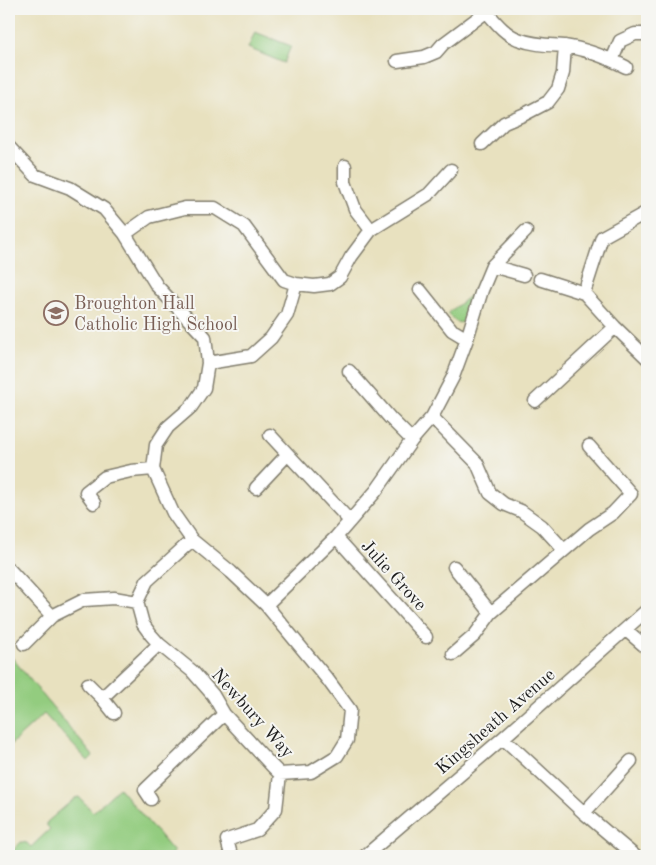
<svg xmlns="http://www.w3.org/2000/svg" width="656" height="865" font-family="'Old Standard TT',serif">
<rect width="100%" height="100%" fill="#f6f6f2"/>
<filter id="ink" filterUnits="userSpaceOnUse"><feTurbulence type="fractalNoise" baseFrequency=".02" numOctaves="2"/><feDisplacementMap in="SourceGraphic" scale="10" xChannelSelector="R" yChannelSelector="G"/><feConvolveMatrix kernelMatrix="1 2 1 2 8 2 1 2 1" color-interpolation-filters="sRGB"/></filter>
<filter id="wash" filterUnits="userSpaceOnUse"><feTurbulence type="fractalNoise" baseFrequency=".0096" numOctaves="4" result="noise"/><feDisplacementMap in="SourceGraphic" scale="20" xChannelSelector="R" yChannelSelector="G"/><feGaussianBlur stdDeviation="1.12" result="paint"/><feColorMatrix in="noise" values="0 0 0 0 0 0 0 0 0 0 0 0 0 0 0 0 0 1.4 0 .05"/><feComposite in="paint" operator="in"/></filter>
<g filter="url(#wash)">
<rect width="100%" height="100%" fill="#e8e1bf"/>
<path fill="#93cc7f" stroke="#58744e" d="M255,32L291,46L284,63L248,48Z
M472,294L465,321C457,326 452,319 448,313Z
M9,654L93,756L88,761L44,714L10,745L9,743Z
M119,788L174,852L169,856H9V854L21,842L27,843L31,847L50,829L47,826V822L75,798L79,797L93,812Z"/>
</g>
<g filter="url(#ink)">
<g fill="none" stroke-linecap="round" stroke-linejoin="round">
<defs>
<path id="minor" d="M484,9C494,20 504,34 518,39C533,45 549,45 564,46C586,49 606,57 626,67
M612,60L620,41L635,34H647
M397,61L424,57L436,52L443,44L486,12
M482,144L504,123L525,114L548,102L558,89L563,73L565,46
M9,147L35,175L70,188L104,209L125,234L157,286L205,337L208,363L204,388L191,407L168,427L156,445L153,469L173,513L192,540L231,572L266,605L328,680L350,710L347,740L337,756L311,772L280,774L272,766L224,714L213,695L192,671L159,644L151,635L143,624L137,602L147,581L192,540
M345,166V182L355,209L371,230
M125,234L149,217L185,208H215L244,226L284,280L296,284
M492,266L524,275
M540,279L584,293L615,327L647,358
M420,290L452,330L467,339
M584,293L602,237L647,212
M208,363L251,356L271,338L287,315L296,284L314,286L330,284L340,277L351,257L371,230L429,194L451,170
M349,371L390,418L412,440
M535,401L615,327
M432,417L477,463L490,493L504,504L521,511L542,526L564,550
M270,435L350,521
M256,488L287,455
M94,503L86,492L105,477L131,471L153,469
M336,537L426,637
M454,567L491,613
M9,569L52,616
M266,605L336,537L376,491L412,440L432,417L453,377L467,339L482,290L492,266L526,231
M626,630L647,648
M24,644L52,616L84,600L114,598L137,602
M453,654L475,635L491,613L589,529L613,513L631,494L589,446
M88,684L102,698L114,713
M102,698L159,644
M503,738L584,813L635,856
M151,799L145,790L224,714
M584,813L631,761
M230,851L227,840L257,830L276,809L280,774
M365,856L503,738L647,610"/>
</defs>
<use href="#minor" stroke="#827e6e" stroke-width="15"/>
<use href="#minor" stroke="#fff" stroke-width="12"/>
</g>
</g>
<defs>
<symbol id="school-ring" viewBox="-11 -11 22 22"><circle r="9.5" fill="#f6f6f2" stroke="#8d6e63" stroke-width="1.5"/><path d="M0-5L7-2L0 1L-7-2ZM-4 1L0 2.5L4 1V4Q0 6-4 4Z" fill="#8d6e63"/></symbol>
</defs>
<g fill-rule="evenodd">
<use href="#school-ring" x="42" y="299" width="28" height="28"/>
</g>
<g text-anchor="middle" stroke-width="4" stroke-linejoin="round" paint-order="stroke">
<g font-size="18" fill="#785e54" stroke="#f6f6f2" text-anchor="start">
<text x="74" y="309">Broughton Hall<tspan x="74" dy="21">Catholic High School</tspan></text>
</g>
<g font-size="18" fill="#1c1c1c" stroke="#f6f6f2">
<text transform="translate(394 575) rotate(48)" y="6">Julie Grove</text>
<text transform="translate(253 713) rotate(48)" y="6">Newbury Way</text>
<text transform="translate(495 721) rotate(-41)" y="6">Kingsheath Avenue</text>
</g>
</g>
<rect width="656" height="865" fill="none" stroke="#f6f6f2" stroke-width="30"/>
</svg>
